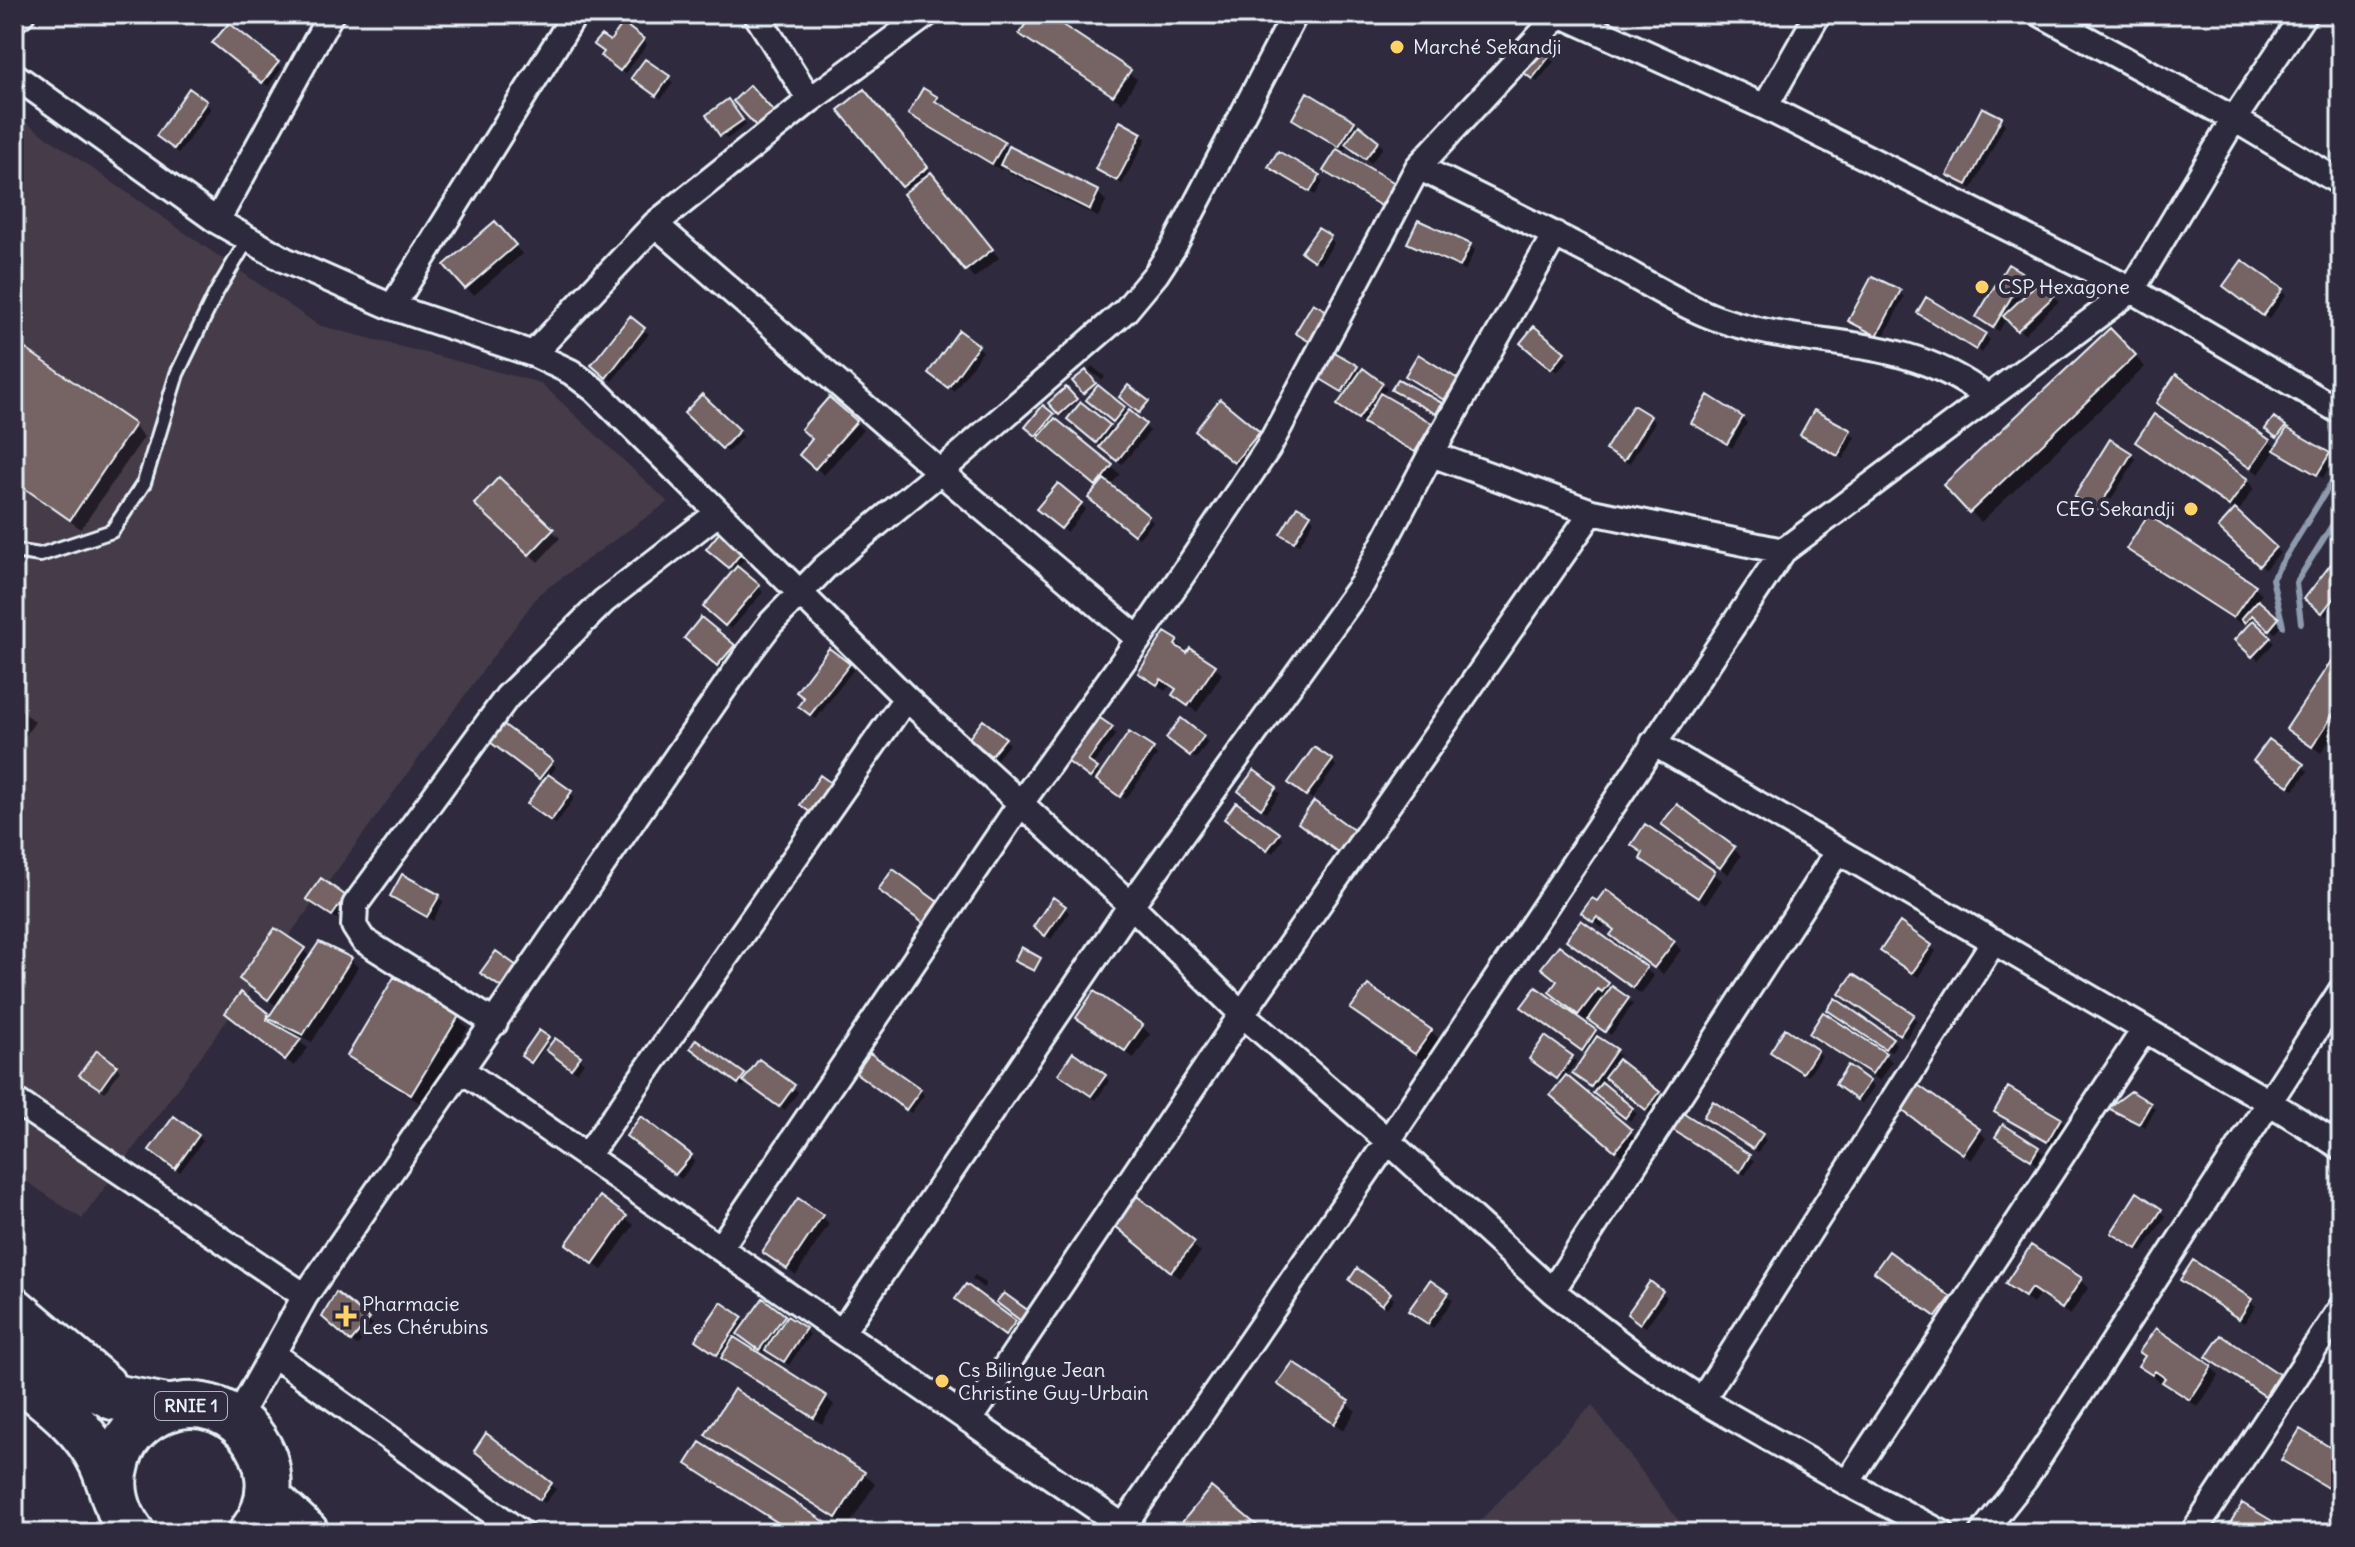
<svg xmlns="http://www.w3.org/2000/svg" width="2355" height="1547" font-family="Delius,sans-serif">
<rect width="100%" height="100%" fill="#2f2a3d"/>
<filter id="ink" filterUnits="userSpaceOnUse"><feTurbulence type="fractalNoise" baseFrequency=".0125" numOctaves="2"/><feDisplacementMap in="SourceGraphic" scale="16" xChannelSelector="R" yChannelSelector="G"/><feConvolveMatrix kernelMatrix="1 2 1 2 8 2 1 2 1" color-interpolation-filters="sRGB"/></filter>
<g filter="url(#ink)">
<path fill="#443b48" d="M14,114L318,325L541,383L668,502L539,594L82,1219L14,1173Z
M1592,1405L1688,1533H1468Z"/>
<path fill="#0007" d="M1035,14H1043L1137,79L1122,103L1022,34Z
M229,25L282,68L268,86L219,48Z
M1545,39L1561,53L1537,82L1526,73Z
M643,40L647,45L625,74L608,61L610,44Z
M668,78L673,83L661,99L638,83Z
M189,91L211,108L179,153L163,141Z
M937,98L943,108L1009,148L1098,193L1106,201L1098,217L1010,173L1003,166L1001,170L919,122L911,114Z
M871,99L999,258L974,278L906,194L909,192L841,110Z
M733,106L746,125L727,139L708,116Z
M2000,119L2005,124L1972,189L1954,180L1949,175Z
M1354,122L1383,147L1371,163L1348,144L1344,151L1299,123Z
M1141,134L1146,139L1122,184L1097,169Z
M1338,151L1394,185L1402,193L1390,213L1334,179L1326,171Z
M1271,167L1318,177L1323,182L1315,195Z
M502,231L522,254L474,295L466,288Z
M1330,238L1334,243L1320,264L1309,256Z
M1410,243L1470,246L1475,250L1465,271L1415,248Z
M2024,276L2029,281L2012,308L2041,283L2059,301L2024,334L2007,317L1999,331L1983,322L1978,317Z
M2230,291H2281L2286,295L2269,319Z
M1899,292L1904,297L1882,340L1851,321Z
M1919,313L1985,335L1990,340L1982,353Z
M630,319L649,334L612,381L598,370Z
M1535,329L1569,359L1557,372L1528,347Z
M2110,330L2145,367L1981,522L1946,486Z
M959,333L983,351L954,391L935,377Z
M14,343L134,426L144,437L81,529L14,482Z
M1334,353L1382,384L1387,389L1381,396L1430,424L1438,432L1423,459L1373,430L1345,409L1346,395L1325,381Z
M1092,366L1105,377L1102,380L1089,370Z
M1412,380H1456L1461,385L1450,404Z
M1099,388L1150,431L1122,464L1074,424L1109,427L1114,432L1119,426L1094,405Z
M1066,390L1077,402L1062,416L1051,403Z
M1394,390L1441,405L1446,410L1441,418Z
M702,397L743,436L728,452L687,413Z
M829,399L863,430L824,475L809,462Z
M2159,403L2269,441L2277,449L2282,440L2268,429L2284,428L2333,460L2323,478L2276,449L2259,474Z
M1043,408L1120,474L1110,486L1153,522L1139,538L1096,503L1100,488L1028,427Z
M1814,413L1855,437L1843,459L1803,435Z
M1650,418L1655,422L1629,464L1613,454Z
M1742,418L1747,423L1732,448L1699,427Z
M1259,433L1266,441L1243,469L1205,438Z
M2138,441L2247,480L2254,488L2237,514L2280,553L2265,569L2220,528L2236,511Z
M2111,442L2136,459L2102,514L2082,501Z
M499,480L560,538L538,562L477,504Z
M1058,486L1086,509L1067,532L1044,514Z
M1310,516L1314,521L1299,545L1288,538Z
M2129,548L2254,586L2262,594L2257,601L2282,625L2275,633L2258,618L2253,623L2274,643L2258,660L2237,640L2250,626L2245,620L2242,624L2137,556Z
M714,553H740L745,558L737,568L763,592L731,629L710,611L735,571Z
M2341,554V599L2327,616L2311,603Z
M1177,642L1185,650L1183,652L1214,667L1222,674L1197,712L1174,695L1177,691L1169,686L1165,691L1141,672Z
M691,643L734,646L738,651L723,670Z
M2341,650V722L2321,753L2288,729Z
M849,665L853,670L816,719L805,711Z
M14,704L35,722L14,751Z
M1181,721L1208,742L1196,759L1174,742Z
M1111,729L1116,734L1092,766L1102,775L1152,750L1157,755L1126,799L1098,779L1096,782L1074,766Z
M1004,739L1009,744L997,759L976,742Z
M2269,742L2308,771L2294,790L2261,766Z
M497,746L551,763L556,767L549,777L575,797L556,824L534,809L545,782Z
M1332,761L1336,766L1312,799L1301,788Z
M1275,789L1280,794L1266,812L1245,796Z
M1232,824L1278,834L1283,839L1273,853Z
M1646,827L1722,880L1706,904L1642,859L1645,855L1634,845Z
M1672,832L1734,849L1741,856L1728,874Z
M885,895L936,903L941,908L928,926Z
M392,896L439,897L443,902L433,921Z
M344,897L349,902L337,919L314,903Z
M1593,900L1674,942L1681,950L1663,974L1621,942L1616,931L1606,923L1602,928L1591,920Z
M1065,908L1069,913L1051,939L1040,931Z
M1581,922L1654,976L1641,994L1569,940Z
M1901,925L1936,951L1918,977L1888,955Z
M1559,948L1633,1004L1611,1035L1589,1018L1587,1021L1559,1000Z
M303,950L311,958L351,960L358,967L312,1042L292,1032L290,1035L308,1048L294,1066L236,1021L266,1015L270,1019L278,1007L241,979Z
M1536,990L1595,1032L1620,1056L1617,1060L1664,1098L1651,1114L1606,1077L1601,1084L1637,1114L1630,1121L1601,1097L1597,1091L1579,1079L1587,1054L1532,1015Z
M1847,998L1912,1016L1917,1021L1906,1038Z
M1353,1009L1431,1031L1439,1039L1423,1061Z
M1834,1014L1892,1039L1896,1044L1891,1052Z
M457,1017L468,1028L422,1104L360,1066L349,1056Z
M1079,1018L1142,1027L1150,1034L1134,1058Z
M539,1032L550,1040L533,1064L523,1056Z
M1812,1033L1885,1054L1892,1062L1880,1081Z
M1817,1051L1822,1056L1808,1076L1778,1056Z
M697,1053L747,1079L793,1087L798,1092L785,1110L747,1082L743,1087Z
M553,1055L579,1058L584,1063L577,1072Z
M1572,1057L1576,1062L1565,1077L1638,1139L1623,1157L1560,1103L1563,1082L1536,1064Z
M116,1066L120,1071L105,1092L87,1079Z
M1104,1076L1109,1081L1096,1100L1065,1078Z
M863,1078L920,1090L924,1095L911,1113Z
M1869,1082L1874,1087L1862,1103L1842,1089Z
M2150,1105L2155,1109L2145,1127L2112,1108Z
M1903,1109L1979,1131L1986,1138L1971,1160Z
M1996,1112L2060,1119L2065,1124L2052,1146Z
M1710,1121L1761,1135L1766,1140L1758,1152Z
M2003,1127L2043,1153L2037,1164L2002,1141Z
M1681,1134L1749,1157L1754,1161L1745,1175Z
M198,1136L203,1141L180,1172L156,1155Z
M633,1141L690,1157L695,1161L681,1179Z
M2137,1195L2166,1216L2142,1252L2118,1237Z
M600,1199L634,1225L602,1270L576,1251Z
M1137,1199L1201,1252L1180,1278L1124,1233Z
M822,1216L829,1224L796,1275L764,1252Z
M2194,1263L2256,1306L2244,1323L2187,1284Z
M1876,1272L1950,1298L1958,1306L1945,1324Z
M975,1275L986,1284L983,1288L972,1279Z
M2080,1280L2088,1288L2070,1315L2039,1295L2033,1304L2008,1284Z
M1430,1282L1453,1300L1433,1328L1415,1315Z
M1356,1284L1389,1295L1394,1299L1387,1308Z
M1650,1284L1667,1297L1646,1327L1634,1319Z
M336,1295L374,1325L357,1346L325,1317Z
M962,1304L1015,1322L1020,1327L1011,1339Z
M722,1305L747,1324L783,1316L810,1334L789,1365L767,1349L764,1353L740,1334L736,1340L826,1397L834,1405L822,1424L702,1345Z
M2341,1353V1370L2334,1364Z
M2209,1357L2278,1376L2286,1383L2273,1402Z
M1293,1365L1356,1411L1343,1430L1280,1384Z
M2141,1366L2211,1367L2219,1375L2198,1407L2173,1390L2165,1382L2167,1379L2163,1377L2160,1382Z
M734,1392L864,1474L875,1484L848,1527L718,1445L707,1435Z
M701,1444L826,1525L834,1533H793L696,1471L689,1464Z
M481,1455L551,1484L556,1489L545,1503Z
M2341,1456V1497L2292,1468L2284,1460Z
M2231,1525L2278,1527L2283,1531L2242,1533Z"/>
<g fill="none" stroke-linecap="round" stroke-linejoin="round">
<path stroke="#8e9aae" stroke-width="6" d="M2301,623L2296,583L2341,511
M2283,626L2272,579L2341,467"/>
</g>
<path fill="#766363" stroke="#e8f1f8" stroke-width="2" d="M1032,14H1046L1131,70L1113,96L1019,34Z
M229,23L279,62L262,83L212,43Z
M623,23L644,39L620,71L601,56L604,52L593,44L601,35L610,41Z
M1544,37L1557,47L1532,79L1519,69Z
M645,59L670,76L656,96L631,78Z
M750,85L775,113L758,128L733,101Z
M189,88L207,101L174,149L156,136Z
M923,88L938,97L935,101L1005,142L992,164L908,114Z
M864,89L928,167L902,187L838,110Z
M1307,92L1355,121L1339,147L1292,119Z
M728,99L743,120L720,136L706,115Z
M1982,107L2002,117L1967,185L1947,175Z
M1120,121L1142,133L1117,181L1095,169Z
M1359,125L1379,141L1365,159L1345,144Z
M1009,146L1099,191L1090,210L1000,165Z
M1337,149L1395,183L1381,206L1323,171Z
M1278,151L1320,175L1310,192L1268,167Z
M931,172L993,249L965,271L903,194Z
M1418,220L1471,244L1460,267L1407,243Z
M495,221L516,245L465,289L444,265Z
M1318,228L1331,236L1314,261L1301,252Z
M2242,260L2283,289L2263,316L2223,286Z
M2008,264L2025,274L1993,328L1976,317Z
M1872,276L1901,290L1877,336L1848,321Z
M2041,280L2055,295L2017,331L2003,316Z
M1926,297L1986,333L1976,350L1917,313Z
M1313,303L1329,312L1310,342L1295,333Z
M630,316L645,328L606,378L591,365Z
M1534,326L1565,352L1551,369L1520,343Z
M2110,328L2136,355L1969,513L1943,485Z
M959,330L979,345L948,388L928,373Z
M14,341L135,424L70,520L14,481Z
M1333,351L1358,366L1342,392L1317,377Z
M1418,354L1458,379L1444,400L1405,376Z
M1363,368L1383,383L1358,419L1337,405Z
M1086,370L1096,383L1083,394L1072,381Z
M2176,374L2270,440L2250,468L2156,403Z
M1398,379L1442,403L1436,414L1391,390Z
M1098,385L1125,407L1113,422L1086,400Z
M1128,385L1149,401L1139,413L1119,397Z
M1066,387L1077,399L1059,415L1048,403Z
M1380,393L1432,423L1415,452L1363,423Z
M702,394L740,430L722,449L684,413Z
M1708,395L1743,417L1727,444L1691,423Z
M829,397L857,421L815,469L799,455L812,439L801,429Z
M1220,399L1260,432L1234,463L1195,431Z
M1081,402L1110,425L1096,443L1067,419Z
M1043,405L1054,414L1036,436L1025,427Z
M1633,405L1651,416L1624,461L1605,450Z
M1129,410L1146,424L1117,461L1099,447Z
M1814,410L1851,430L1838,456L1800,435Z
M2154,414L2248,479L2229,506L2135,442Z
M2274,417L2286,426L2277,438L2265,429Z
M1055,418L1113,465L1096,486L1038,438Z
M2287,428L2330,453L2317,475L2274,450Z
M2110,439L2132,453L2097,511L2074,497Z
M499,477L554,529L529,555L474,504Z
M1104,479L1149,516L1134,535L1088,498Z
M1058,483L1082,503L1061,529L1036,509Z
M1297,506L1311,514L1294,542L1280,534Z
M2235,509L2276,547L2259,566L2218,528Z
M2148,515L2256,585L2233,618L2126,549Z
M719,533L742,552L729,568L706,549Z
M2341,551V588L2322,613L2304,599Z
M737,566L760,585L725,626L703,607Z
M2258,600L2279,618L2269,630L2252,615L2245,623L2241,619Z
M701,617L735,645L717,666L684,638Z
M2253,620L2271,637L2252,657L2234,640Z
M1165,632L1178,640L1175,645L1187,653L1190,648L1216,665L1188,706L1172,695L1176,689L1161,679L1157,685L1138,673Z
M2341,646V703L2312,747L2286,729Z
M829,648L850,664L810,715L798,706L804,698L796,692Z
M1100,718L1113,727L1088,761L1098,768L1090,778L1067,761Z
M1181,718L1204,736L1190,756L1166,738Z
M983,720L1006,738L991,756L969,738Z
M503,724L553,761L539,779L490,742Z
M1129,732L1154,748L1120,797L1096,780Z
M2269,739L2304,764L2289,786L2253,761Z
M1314,747L1333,760L1306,796L1288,783Z
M1254,770L1277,787L1261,809L1238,791Z
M548,774L572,791L551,821L527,804Z
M820,775L838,788L818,818L800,805Z
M1314,801L1355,831L1339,853L1298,823Z
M1236,802L1280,833L1267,850L1224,819Z
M1677,804L1735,847L1720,868L1661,824Z
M1645,824L1715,871L1698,898L1640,859L1643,853L1631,845Z
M893,869L938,902L923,923L878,890Z
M402,874L440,895L427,917L390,896Z
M321,878L346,896L332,916L306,899Z
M1606,889L1675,941L1654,968L1610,935L1614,930L1597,917L1593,922L1581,913L1592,898L1597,901Z
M1053,897L1066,906L1045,936L1033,927Z
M1581,920L1647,967L1633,988L1566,940Z
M1900,922L1932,945L1912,973L1880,951Z
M275,928L305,948L268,1000L239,979Z
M319,942L352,958L303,1035L268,1018Z
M1559,945L1609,983L1602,992L1598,989L1578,1015L1549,992L1557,981L1541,968Z
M1021,947L1041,958L1034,971L1014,961Z
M496,951L517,966L502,988L480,973Z
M1853,974L1914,1014L1900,1035L1839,994Z
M394,977L459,1016L411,1095L347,1056Z
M1368,985L1432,1030L1415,1054L1350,1009Z
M1612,986L1629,998L1605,1032L1588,1020Z
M1536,987L1596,1030L1582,1051L1521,1007Z
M1094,991L1143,1025L1125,1051L1076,1018Z
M241,992L268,1013L267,1020L301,1039L285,1060L225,1013Z
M1835,998L1893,1038L1885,1049L1827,1010Z
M1823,1012L1886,1053L1872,1074L1809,1034Z
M1785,1028L1818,1050L1803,1073L1770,1052Z
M539,1030L549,1037L531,1063L521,1056Z
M1545,1036L1573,1056L1557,1079L1529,1059Z
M1597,1036L1617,1049L1591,1087L1572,1074Z
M555,1038L581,1056L571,1069L546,1050Z
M696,1039L745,1074L738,1084L690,1048Z
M97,1050L117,1065L100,1089L79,1075Z
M1073,1052L1106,1075L1091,1096L1058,1074Z
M870,1053L921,1089L906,1110L856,1073Z
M759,1059L795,1085L779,1107L743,1081Z
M1618,1059L1660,1092L1646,1110L1604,1077Z
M1848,1065L1870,1081L1857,1100L1835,1084Z
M1566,1075L1632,1130L1615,1151L1550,1095Z
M1602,1082L1633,1108L1625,1118L1593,1093Z
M1918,1085L1980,1129L1963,1154L1900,1109Z
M2008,1087L2061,1118L2047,1142L1994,1112Z
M2131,1091L2151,1103L2139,1124L2108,1108Z
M1713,1101L1763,1134L1753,1149L1703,1117Z
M1684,1113L1750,1155L1740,1172L1673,1130Z
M174,1116L199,1135L175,1169L149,1150Z
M641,1116L692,1155L675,1175L626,1136Z
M2003,1124L2039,1147L2031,1160L1995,1137Z
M2137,1192L2162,1209L2137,1249L2111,1233Z
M600,1196L627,1216L593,1264L566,1244Z
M1137,1196L1195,1242L1171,1272L1114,1225Z
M798,1198L823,1215L787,1269L762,1252Z
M2031,1245L2082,1278L2062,1309L2031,1288L2025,1297L2005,1284Z
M1889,1251L1951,1297L1936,1317L1874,1272Z
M2193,1260L2252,1299L2239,1319L2180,1280Z
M1357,1268L1391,1293L1382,1305L1349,1280Z
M1430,1280L1449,1293L1428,1324L1408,1311Z
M1650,1281L1663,1291L1640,1324L1627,1314Z
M966,1284L1016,1321L1005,1336L955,1299Z
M336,1292L370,1319L351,1342L322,1317Z
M1004,1293L1029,1311L1021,1321L996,1302Z
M763,1298L785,1315L759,1350L737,1334Z
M721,1302L743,1317L717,1355L695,1340Z
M787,1316L806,1328L784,1362L765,1350Z
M2156,1328L2212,1366L2190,1400L2162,1382L2165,1378L2155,1371L2152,1375L2138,1366L2145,1356L2139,1352Z
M2221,1335L2279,1374L2265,1396L2206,1357Z
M734,1337L827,1396L814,1418L721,1358Z
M1293,1362L1349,1401L1334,1424L1277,1384Z
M734,1389L865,1472L836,1518L705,1435Z
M2300,1429L2341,1454V1496L2281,1460Z
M486,1433L552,1483L540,1500L474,1451Z
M700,1442L827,1523L821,1533H794L686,1464Z
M1211,1487L1266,1533H1173Z
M2242,1503L2279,1525L2274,1533H2242L2229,1525Z"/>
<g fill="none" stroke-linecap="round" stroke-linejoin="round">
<defs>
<path id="lane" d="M14,551L40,555L112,531L144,483L177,374L216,293L248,239"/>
<path id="street" d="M756,14L810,100
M1560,14L1765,107L2132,290L2341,412
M2041,14L2234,119L2341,183
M14,20L22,14
M14,75L217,221L285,260L392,307L533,354L571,372L595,390L906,698L1131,905L1242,1014L1388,1141L1552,1291L1639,1358L1702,1400L1847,1483L1942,1533
M1765,107L1818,14
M1418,167C1481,198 1545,229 1608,262C1640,279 1683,306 1716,318C1811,352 1901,330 1987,397
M217,221L331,14
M655,224L940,472L1139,639
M392,307L575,14
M533,354L655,224L810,100L927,14
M1431,454L1592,512L1783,551
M1653,743L2269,1102L2341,1147
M495,1023L363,940L354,926L355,905L507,697L604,601L718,513
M463,1071L1124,1527
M14,1100L305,1296
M587,1156L906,698
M720,1248L1021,803L1139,639L1268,448L1418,167L1560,14
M1552,1291L1838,851
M14,1297L111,1379
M842,1332L1131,905L1362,584L1431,454L1555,234
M274,1355L521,1533
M1702,1400L1994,941
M236,1420L305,1296L749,652L771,623L825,567L940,472L1126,310L1156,274L1173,248L1295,14
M970,1420L1242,1014L1592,512
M1847,1483L2144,1030
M1119,1533L1388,1141L1783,551L2132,290L2234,119L2304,14
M1982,1533L2025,1479L2341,991
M2193,1533L2341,1308"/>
<path id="highway" d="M14,1330L73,1376L113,1397L172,1408
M14,1373C47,1399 84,1425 102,1464C107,1475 111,1488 115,1500
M268,1498L306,1533
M132,1533C117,1513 110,1488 117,1464C121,1445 132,1430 148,1419C221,1369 306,1463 251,1533"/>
</defs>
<use href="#lane" stroke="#e8f1f8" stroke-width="18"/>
<use href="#street" stroke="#e8f1f8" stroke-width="30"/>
<use href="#highway" stroke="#e8f1f8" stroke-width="50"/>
<use href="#lane" stroke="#2f2a3d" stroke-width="12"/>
<use href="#street" stroke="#2f2a3d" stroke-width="24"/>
<use href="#highway" stroke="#2f2a3d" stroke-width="44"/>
</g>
</g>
<g fill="#ffd166" stroke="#2f2a3d" stroke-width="3">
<circle cx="1397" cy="47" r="8"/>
<circle cx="1982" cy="287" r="8"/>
<circle cx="2191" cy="509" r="8"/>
<path d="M342 1304h8v8h8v8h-8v8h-8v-8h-8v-8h8z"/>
<circle cx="942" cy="1381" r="8"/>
</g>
<g text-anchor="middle" stroke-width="8" stroke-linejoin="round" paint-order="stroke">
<rect fill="#2f2a3d" stroke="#b0b5c0" stroke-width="2" x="155" y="1392" width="72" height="28" rx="6"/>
<g font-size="18" font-weight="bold" fill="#e8f1f8">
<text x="191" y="1412">RNIE 1</text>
</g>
<g font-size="20" fill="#e8f1f8" stroke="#2f2a3d" text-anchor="start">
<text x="1413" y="54">Marché Sekandji</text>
<text x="1998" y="294">CSP Hexagone</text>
<text x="2175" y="516" text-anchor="end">CEG Sekandji</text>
<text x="362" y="1311">Pharmacie<tspan x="362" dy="23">Les Chérubins</tspan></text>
<text x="958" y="1377">Cs Bilingue Jean<tspan x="958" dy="23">Christine Guy-Urbain</tspan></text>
</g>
</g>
<rect width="2355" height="1547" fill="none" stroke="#2f2a3d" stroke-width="48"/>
<rect x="24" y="24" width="2307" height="1499" fill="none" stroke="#e8f1f8" stroke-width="3" filter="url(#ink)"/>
</svg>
